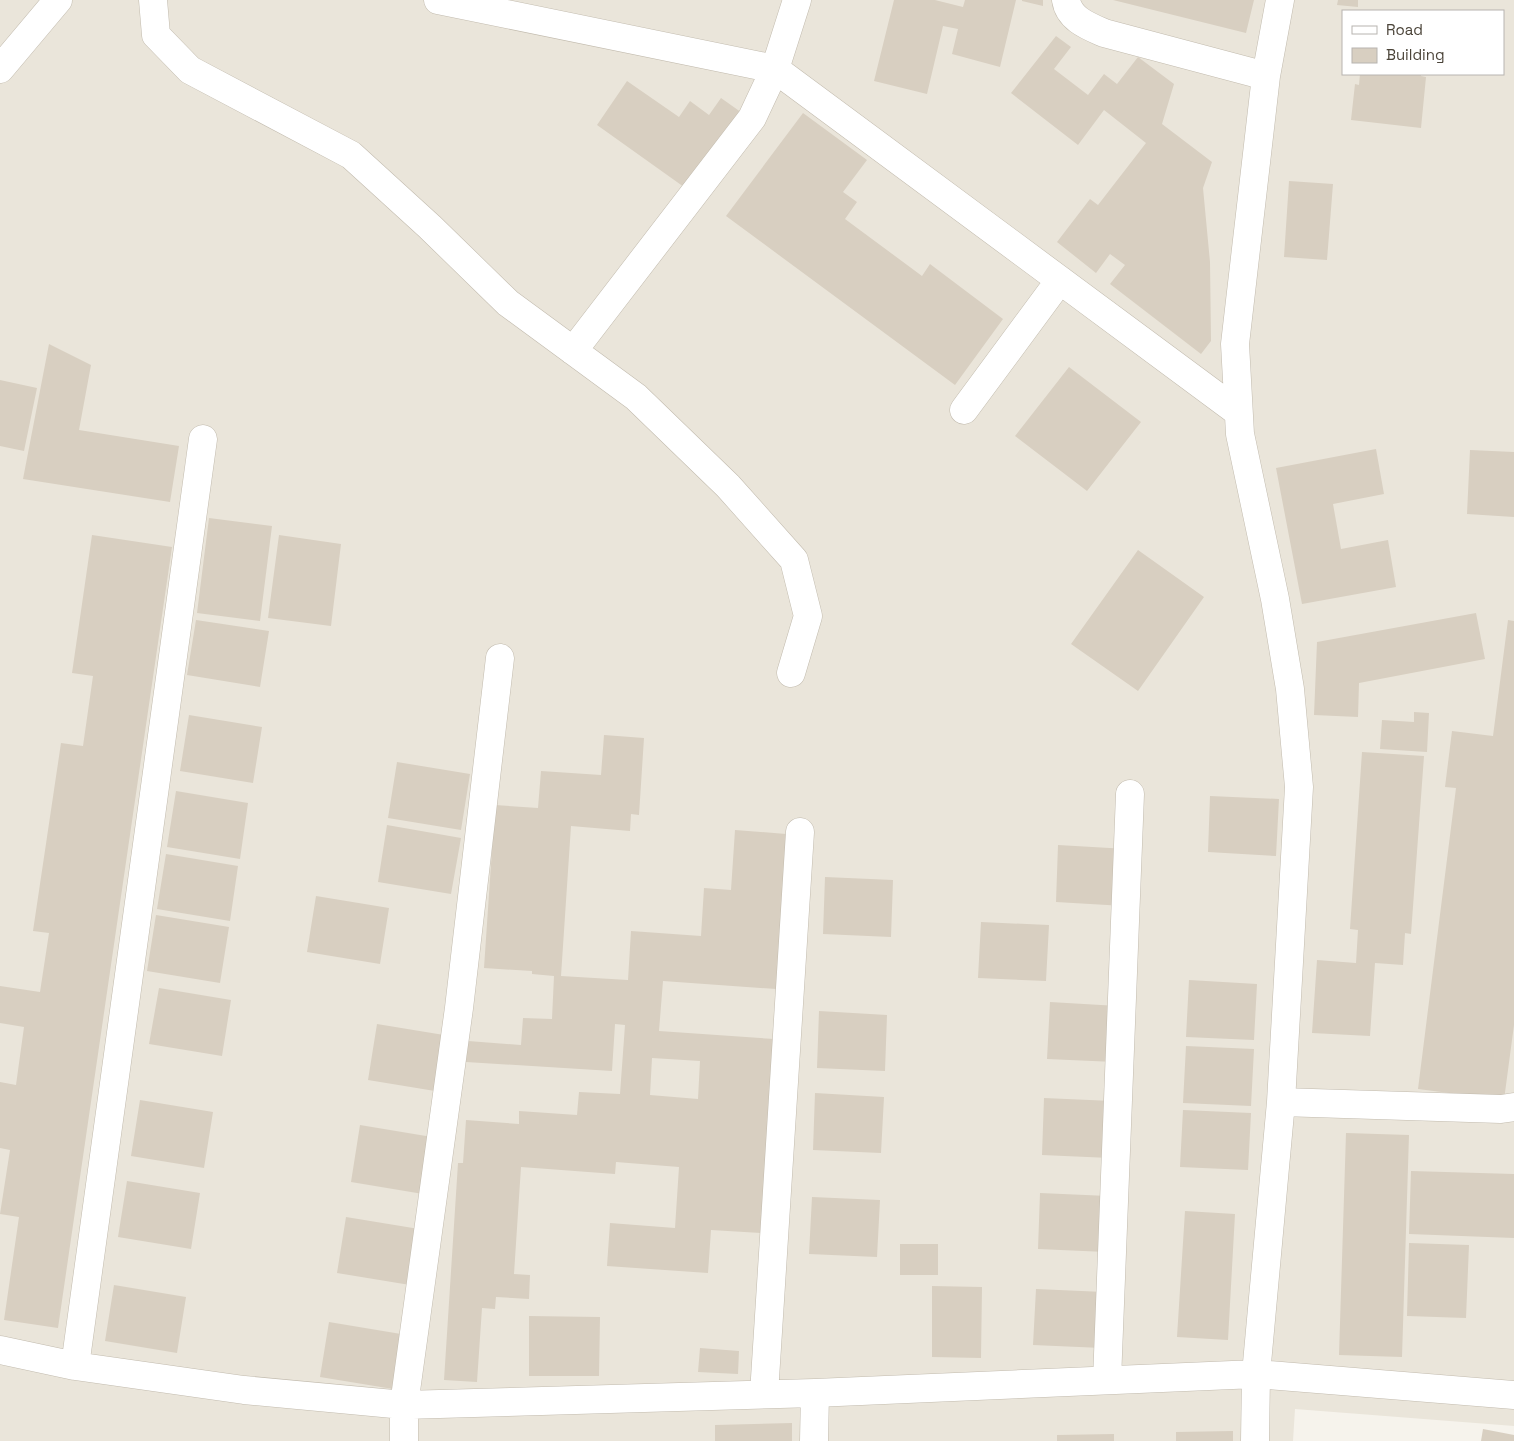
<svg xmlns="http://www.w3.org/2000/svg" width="1514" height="1441" font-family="'Space Grotesk',sans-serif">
<rect width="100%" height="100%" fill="#f6f3ec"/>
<path fill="#eae5da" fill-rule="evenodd" d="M0,0H1514V1426L1295,1409L1293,1441H0ZM1343,11H1503V74H1343Z"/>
<path fill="#d8cfc1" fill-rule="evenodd" d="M894,0H935L963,7L965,0H1016L1000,67L952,54L958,29L943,26L927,94L874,81Z
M1022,0H1043V6L1022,1Z
M1113,0H1254L1246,33Z
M1338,0H1358V7L1337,5Z
M1056,36L1071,47L1054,69L1088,95L1104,74L1117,84L1138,57L1174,84L1162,124L1212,162L1203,188L1210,262L1211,341L1201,354L1110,284L1125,265L1110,254L1096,273L1057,242L1090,199L1098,205L1146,143L1104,110L1078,145L1011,93Z
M1360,74H1421V76L1426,77L1421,128L1351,120L1355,84L1359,85Z
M627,81L679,117L690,101L709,115L721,98L745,115L691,192L597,125Z
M803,113L867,160L843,192L857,202L845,219L922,276L930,264L1003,319L955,385L726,216Z
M1289,181L1333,184L1327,260L1284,257Z
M49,344L91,365L79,430L179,446L170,502L23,479Z
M1069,367L1141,422L1087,491L1015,436Z
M0,380L37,388L24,451L0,446Z
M1376,449L1384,494L1333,504L1341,549L1388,540L1396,587L1302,604L1276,468Z
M1470,450L1514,452V517L1467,514Z
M209,518L272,526L260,621L197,613Z
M92,535L172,547L58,1328L4,1320L19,1217L0,1214L10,1150L0,1148V1082L16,1085L24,1027L0,1023V986L40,992L49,933L33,931L61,743L83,746L93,676L72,673Z
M279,535L341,544L331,626L268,618Z
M1138,550L1204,597L1138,691L1071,644Z
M1476,613L1485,659L1359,683L1358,717L1314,715L1317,642Z
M196,620L269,631L260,687L187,675Z
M1508,620L1514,621V1025L1504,1100L1418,1089L1456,788L1445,787L1452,731L1493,736Z
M1414,712L1429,713L1427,752L1380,749L1382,720L1414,722Z
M189,715L262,727L253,783L180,771Z
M604,735L644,738L639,815L631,814L630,831L571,826L561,976L628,980L631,931L701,936L704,888L731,890L735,830L786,834L776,989L663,981L659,1031L774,1039L761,1233L711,1230L708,1273L607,1266L610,1223L675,1228L679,1167L616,1162L615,1174L521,1167L514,1274L530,1275L529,1299L496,1297L495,1309L482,1308L477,1382L444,1380L458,1163H463L466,1120L519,1124V1111L577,1115L579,1092L620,1094L625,1025L615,1024L612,1071L466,1062L468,1041L521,1045L523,1018L552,1019L554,976L532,974V971L484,968L495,805L538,808L541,771L601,775ZM652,1058L700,1061L698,1099L650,1095Z
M1362,752L1424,756L1411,934L1405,933L1403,965L1375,963L1370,1036L1312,1033L1317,960L1356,963L1358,930L1350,929Z
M397,762L470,774L461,830L388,818Z
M176,791L248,803L240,859L167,847Z
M1210,796L1279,799L1276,856L1208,852Z
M387,825L461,838L451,894L378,882Z
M1058,845L1127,849L1124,906L1056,902Z
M166,854L238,866L230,921L157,909Z
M825,877L893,880L891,937L823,934Z
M316,896L389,908L380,964L307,952Z
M156,915L229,927L220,983L147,971Z
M981,922L1049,925L1046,981L978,978Z
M1189,980L1257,984L1254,1040L1186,1037Z
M159,988L231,1000L222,1056L149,1044Z
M1050,1002L1118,1006L1115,1062L1047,1059Z
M819,1011L887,1015L885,1071L817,1068Z
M377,1024L450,1036L441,1092L368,1080Z
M1186,1046L1254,1049L1251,1106L1183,1103Z
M815,1093L884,1097L881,1153L813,1150Z
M1044,1098L1112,1101L1110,1158L1042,1155Z
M140,1100L213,1112L204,1168L131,1156Z
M1183,1110L1251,1113L1248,1170L1180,1167Z
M360,1125L432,1137L423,1194L351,1182Z
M1346,1133L1409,1135L1402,1357L1339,1355Z
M1411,1171L1514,1174V1238L1409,1234Z
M127,1181L200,1193L191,1249L118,1237Z
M1040,1193L1108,1196L1106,1252L1038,1249Z
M812,1197L880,1200L877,1257L809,1254Z
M1185,1211L1235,1214L1228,1340L1177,1337Z
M346,1217L419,1229L410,1285L337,1273Z
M1409,1243L1469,1245L1466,1318L1407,1316Z
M900,1244H938V1275H900Z
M114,1285L186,1297L177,1353L105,1341Z
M932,1286L982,1287L981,1358L932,1357Z
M1036,1289L1104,1292L1102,1348L1033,1345Z
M529,1316L600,1317L599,1376H529Z
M329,1322L401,1334L393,1389L320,1377Z
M700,1348L739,1351L738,1374L698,1372Z
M792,1423V1441H715V1425Z
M1483,1429L1514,1435V1441H1481Z
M1233,1431V1441H1176V1432Z
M1114,1434V1441H1057V1435Z"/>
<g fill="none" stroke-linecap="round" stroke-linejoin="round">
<defs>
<path id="minor" d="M153,0L156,35L190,70L351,155L430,227L508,303L636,397L728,486L794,560L808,616L791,673
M438,0L775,69L752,118L573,351
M797,0L775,69L1238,412
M1066,0C1069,19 1088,26 1104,33L1266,76
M0,69L58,0
M964,410L1060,280
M1281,1102L1501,1109L1514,1107
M0,1350L75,1366L244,1390L404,1405L815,1393L1256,1374L1514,1395
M75,1366L203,439
M1107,1380L1130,794
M764,1394L800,832
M404,1441V1405L459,1008L500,658
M814,1441L815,1393
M1255,1441L1256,1374L1281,1102L1299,787L1290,689L1275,599L1240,434L1235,344L1266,76L1280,0"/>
</defs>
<use href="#minor" stroke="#c2bbae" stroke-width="29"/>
<use href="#minor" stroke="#fff" stroke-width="28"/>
</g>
<rect x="1342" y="10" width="162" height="65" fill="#ffffff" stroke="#b7b4b0"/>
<rect x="1352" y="26" width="25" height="8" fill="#ffffff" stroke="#b7b4b0"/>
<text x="1386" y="35" font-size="15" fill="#4b4439">Road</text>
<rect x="1352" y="48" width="25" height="15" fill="#d8cfc1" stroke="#b7b4b0"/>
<text x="1386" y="60" font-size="15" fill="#4b4439">Building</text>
</svg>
